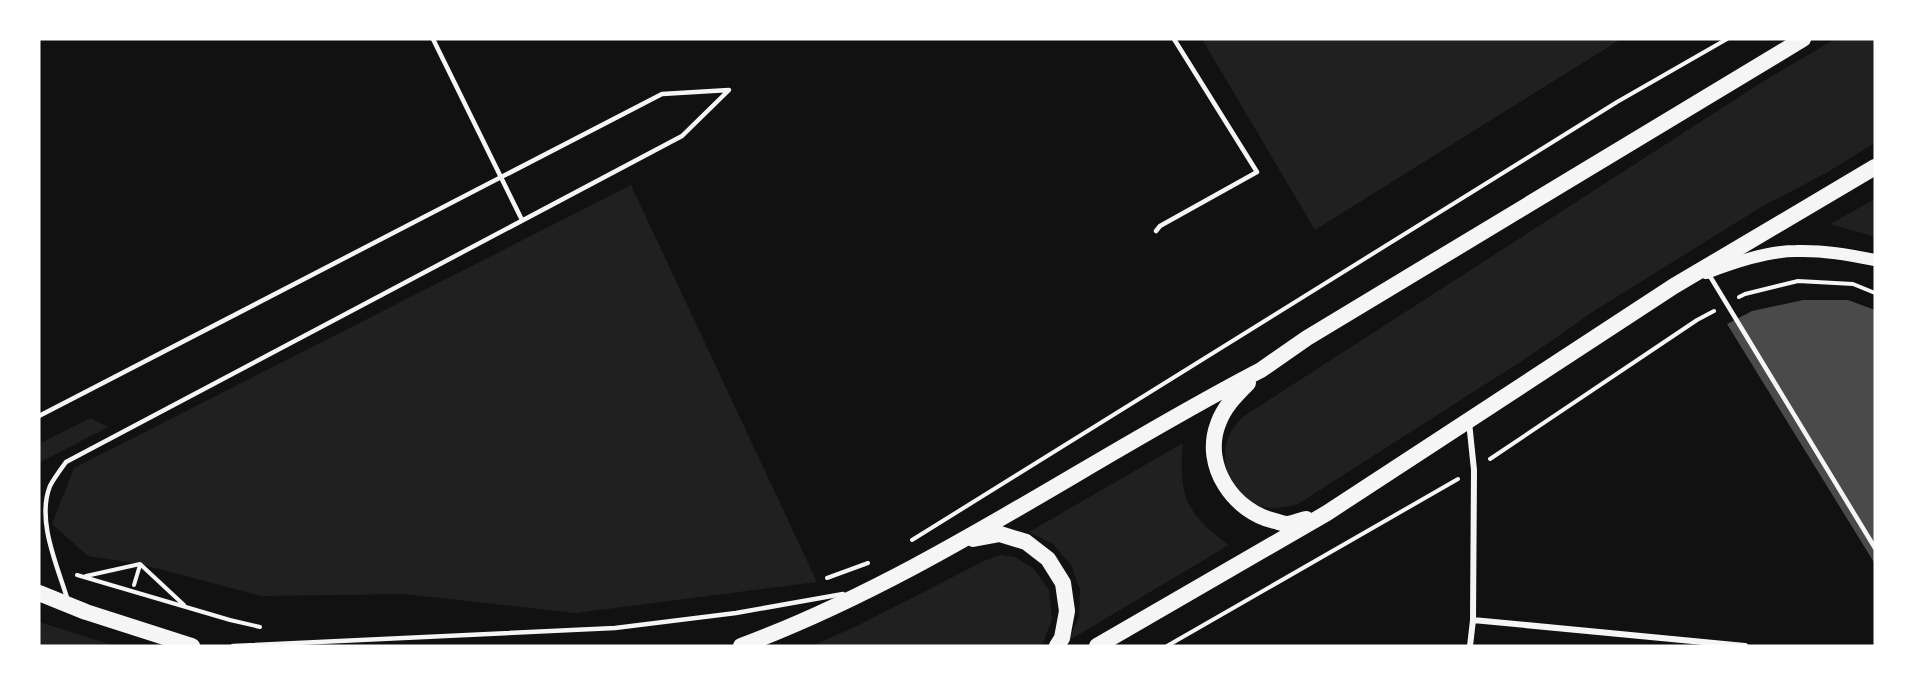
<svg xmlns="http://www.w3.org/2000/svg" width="1914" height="685" font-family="Inter,sans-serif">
<rect width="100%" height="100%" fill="#111"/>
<path fill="#202020" d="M1202,39H1621L1315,230Z
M1835,39H1875V143L1826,173L1763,206L1597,309L1528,357L1298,504C1285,507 1274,510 1261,506C1230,497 1215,458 1232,430C1235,425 1240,420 1244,416L1764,81Z
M631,185L817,582L576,613L404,594L262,596L140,564L88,556L52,524L74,468Z
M1875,199V237L1830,224Z
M91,418L108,427L39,463V444Z
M1183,443C1178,495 1186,514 1229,545L1068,641L1079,617L1080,589L1071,565L1053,544L1029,532Z
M1000,555L1015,557L1034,569L1049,590L1052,619L1042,646H811L857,626L984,561Z
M39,622L115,646H39Z"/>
<path fill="#4a4a4a" d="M1803,300H1848L1875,310V564L1727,324L1752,311Z"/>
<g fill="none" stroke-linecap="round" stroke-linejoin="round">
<path stroke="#f5f5f5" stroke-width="4" d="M1739,297L1745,294L1798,281L1853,284L1875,293
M1490,459L1697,320L1714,311
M912,540L1617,102L1727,39
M77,575L230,620L260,627
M86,576L140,564L184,605
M827,578L868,563
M134,585L140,565
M1167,646L1458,479"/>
<path stroke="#f5f5f5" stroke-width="4.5" d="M433,39L522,220
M1156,231L1160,226L1257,172L1174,39
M1708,273L1875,548
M39,416L662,94L729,90L682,136L66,462C61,469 54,478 50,486C36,521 58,567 68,601
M233,646L615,628L736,613L843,594"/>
<path stroke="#f5f5f5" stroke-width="6" d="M1469,422L1474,470L1473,620L1470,646
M1473,620L1745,646"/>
<path stroke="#f5f5f5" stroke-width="12" d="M1706,273C1733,263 1767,251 1796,251C1823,250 1849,255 1875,260"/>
<path stroke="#f5f5f5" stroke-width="16" d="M1248,383C1235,396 1224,407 1218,424C1202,466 1234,512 1275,521C1279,522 1284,524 1288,524C1294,523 1301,520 1306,519
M973,539L1000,534L1026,542L1048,559L1063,583L1067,611L1062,638L1057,646
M39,593L86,612L192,646
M741,646C926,577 1087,460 1261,370L1307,338L1803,39
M1097,646L1327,513L1674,286L1875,167"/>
</g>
<rect width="1914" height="685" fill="none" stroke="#ffffff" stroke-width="81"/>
</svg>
